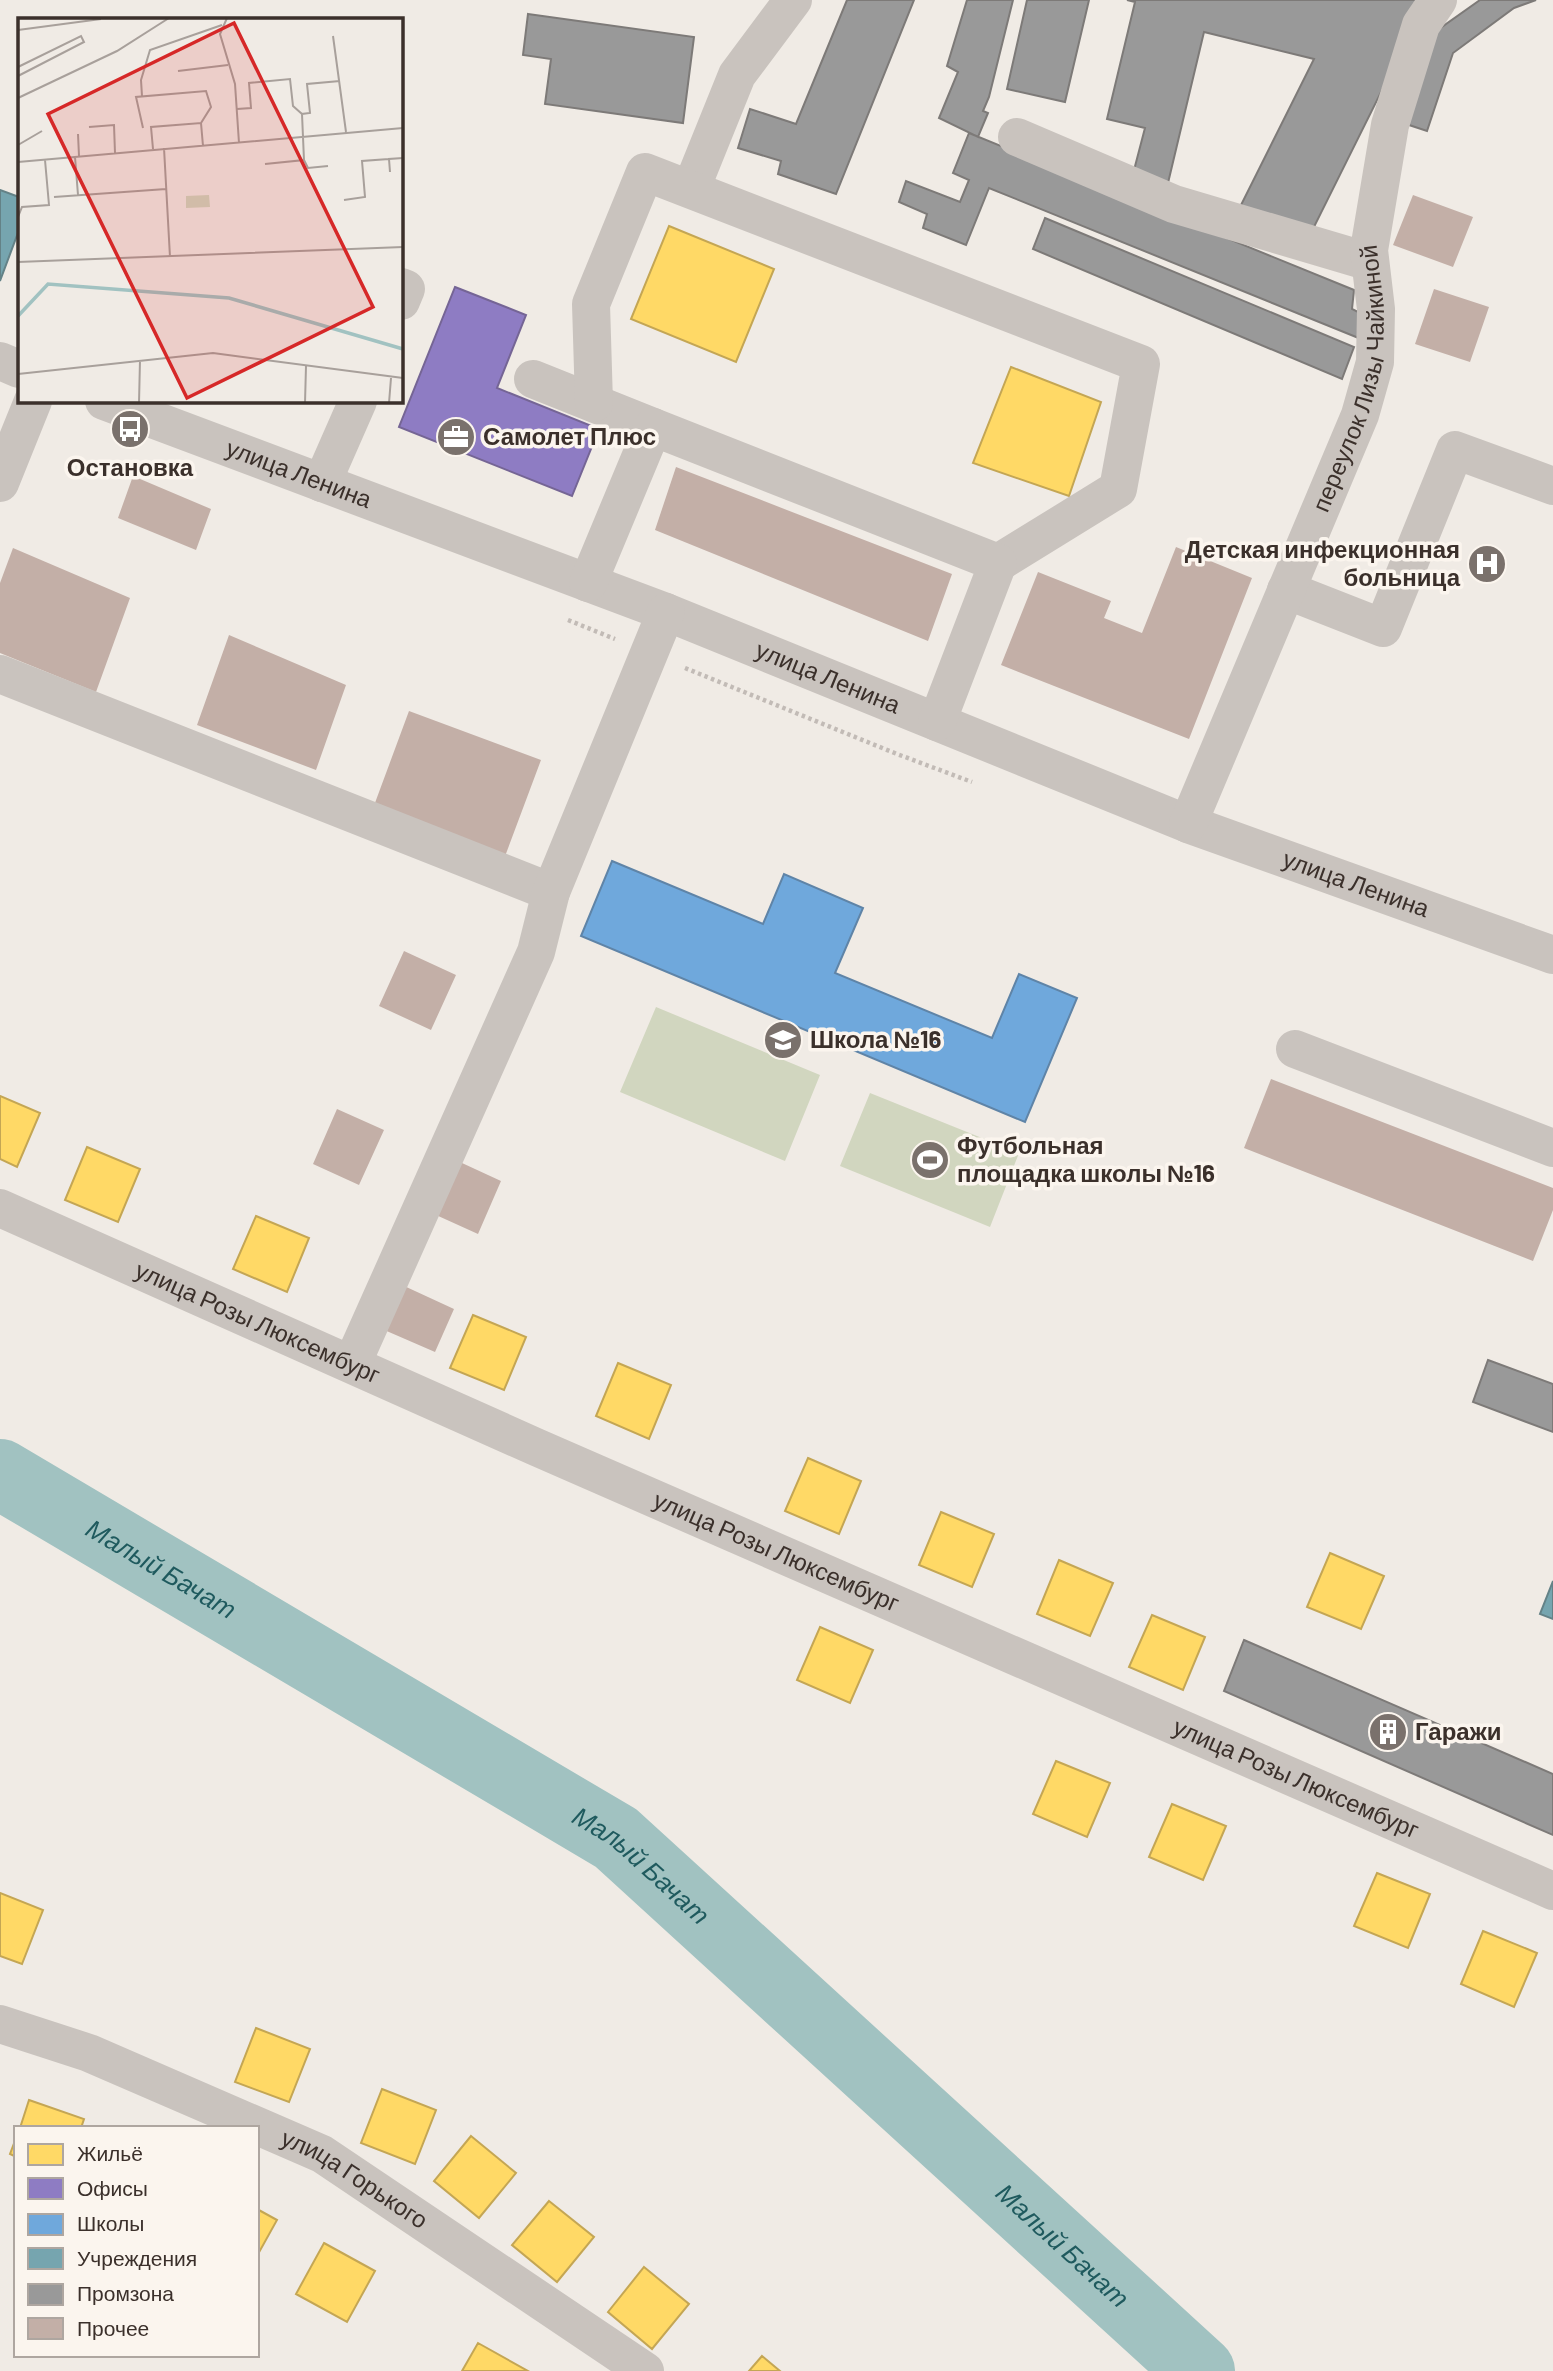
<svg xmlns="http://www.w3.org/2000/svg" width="1553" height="2371" font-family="Barlow,sans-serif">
<rect width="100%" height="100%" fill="#f0ebe5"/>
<path fill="#d1d6bf" d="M656,1007L820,1075L785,1161L620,1092Z
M870,1093L1019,1153L990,1227L840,1166Z"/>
<path fill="#ffd966" stroke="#c4a654" stroke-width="2" d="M669,226L774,269L736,362L631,319Z
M1011,367L1101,402L1069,496L973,463Z
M0,1096L40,1113L17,1167L0,1159Z
M87,1147L140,1169L118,1222L65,1200Z
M256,1216L309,1238L287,1292L233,1269Z
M473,1315L526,1337L504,1390L450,1368Z
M618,1363L671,1385L649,1439L596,1416Z
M808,1458L861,1481L839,1534L785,1511Z
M941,1512L994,1534L972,1587L919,1565Z
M1330,1553L1384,1576L1361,1629L1307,1607Z
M1059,1560L1113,1583L1090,1636L1037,1614Z
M1152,1615L1205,1637L1183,1690L1129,1667Z
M820,1627L873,1650L850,1703L797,1680Z
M1056,1761L1110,1783L1087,1837L1033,1814Z
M1172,1804L1226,1826L1203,1880L1149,1857Z
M1377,1873L1430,1894L1408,1948L1354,1926Z
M0,1893L43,1910L22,1964L0,1956Z
M1483,1931L1537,1953L1514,2007L1461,1984Z
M256,2028L310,2049L289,2102L235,2082Z
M382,2089L436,2110L415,2164L361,2143Z
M29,2100L84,2119L81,2128H20Z
M471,2136L516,2173L479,2218L434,2181Z
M16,2138V2157L10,2154Z
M549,2201L594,2237L557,2282L512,2245Z
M257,2209L277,2220L257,2256Z
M324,2243L375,2271L347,2322L296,2294Z
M644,2267L689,2304L652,2349L608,2312Z
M478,2343L528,2371H462Z
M762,2356L780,2371H749Z"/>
<path fill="#8e7cc3" stroke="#756595" stroke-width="2" d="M455,287L526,315L497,388L599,429L572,496L399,427Z"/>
<path fill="#6fa8dc" stroke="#5f84a7" stroke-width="2" d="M612,861L763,924L784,874L863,908L835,973L992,1038L1019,974L1077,998L1025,1122L581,936Z"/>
<path fill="#76a5af" stroke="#648287" stroke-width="2" d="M0,190L19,197V230L0,281Z
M1553,1581V1619L1540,1614Z"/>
<path fill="#999" stroke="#7d7a78" stroke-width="2" d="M847,0H914L836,194L778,174L781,161L738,148L750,109L796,124Z
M967,0H1013L989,97L983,111L988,113L978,137L939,118L958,72L947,66Z
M1027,0H1089L1065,102L1007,89Z
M1127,0H1416L1407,40L1307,241L1240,207L1314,59L1204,32L1168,183L1133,174L1145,128L1107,119L1135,2Z
M1480,0H1536L1514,8L1453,53L1427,131L1397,121L1425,39Z
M528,14L694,37L683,123L545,104L551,59L523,55Z
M969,133L1354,290L1352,309L1364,315L1361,339L989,188L966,245L923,228L927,214L899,202L906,181L960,202L969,180L953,173Z
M1045,218L1354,347L1342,379L1033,249Z
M1488,1360L1553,1384V1432L1473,1402Z
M1244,1640L1553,1774V1835L1224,1691Z"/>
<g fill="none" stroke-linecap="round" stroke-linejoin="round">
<path stroke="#a1c2c1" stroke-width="70" id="s1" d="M0,1474L616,1838L1200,2371"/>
</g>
<path fill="#c3afa7" d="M1413,195L1473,217L1453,267L1393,245Z
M1434,289L1489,307L1470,362L1415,344Z
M676,467L952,574L928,641L655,530Z
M133,476L211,509L196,550L118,518Z
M1176,547L1252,578L1189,739L1001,665L1038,572L1111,601L1104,618L1142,633Z
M13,548L130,598L96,692L0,653V583Z
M229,635L346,685L316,770L197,725Z
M409,711L541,760L504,859L372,811Z
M404,951L456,975L431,1030L379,1006Z
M1271,1079L1553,1188V1210L1533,1261L1244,1148Z
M337,1109L384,1130L359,1185L313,1164Z
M449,1157L501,1181L478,1234L425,1210Z
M402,1285L454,1309L435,1352L382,1329Z"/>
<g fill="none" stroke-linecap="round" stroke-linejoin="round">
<path stroke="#c2bbb6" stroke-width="4.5" stroke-dasharray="3.5 3.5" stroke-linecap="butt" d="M568,620L615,639
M685,668L897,754L972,782"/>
<g stroke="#c9c3be" stroke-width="38">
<path d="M1017,137L1174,204L1370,262"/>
<path d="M691,189L737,75L793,0"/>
<path d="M401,287L406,289L401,301"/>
<path d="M0,361L19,369"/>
<path d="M533,379L653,427"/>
<path id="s2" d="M104,401L666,612L1188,824L1553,955"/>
<path d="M594,403L591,304L645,172L1141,364L1118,489L998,563"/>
<path d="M0,483L33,401"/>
<path d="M322,483L358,401"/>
<path d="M588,583L653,427L998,563L937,722"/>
<path d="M1286,590L1383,628L1455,450L1553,486"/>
<path d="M0,674L551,892"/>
<path id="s3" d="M1188,824L1360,415L1375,362L1376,309L1369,250L1390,125L1421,25L1438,0"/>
<path d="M1295,1049L1553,1148"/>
<path id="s4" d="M0,1208L536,1447L1553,1891"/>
<path d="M352,1364L536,952L551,892L666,612"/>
<path id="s5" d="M0,2024L89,2053L322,2154L645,2371"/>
</g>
</g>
<defs>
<symbol id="bus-disc" viewBox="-11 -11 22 22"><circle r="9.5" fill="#7a716c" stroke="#fbf5ee"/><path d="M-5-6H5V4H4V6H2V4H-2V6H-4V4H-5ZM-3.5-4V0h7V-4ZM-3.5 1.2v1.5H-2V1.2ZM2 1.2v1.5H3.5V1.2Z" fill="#fff"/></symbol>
<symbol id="office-disc" viewBox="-11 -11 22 22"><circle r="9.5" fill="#7a716c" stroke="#fbf5ee"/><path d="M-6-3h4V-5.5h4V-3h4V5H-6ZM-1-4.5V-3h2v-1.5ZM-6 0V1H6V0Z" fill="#fff"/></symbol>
<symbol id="hospital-disc" viewBox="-11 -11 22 22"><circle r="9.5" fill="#7a716c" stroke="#fbf5ee"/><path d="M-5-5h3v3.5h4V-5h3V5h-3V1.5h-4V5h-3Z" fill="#fff"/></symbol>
<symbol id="school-disc" viewBox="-11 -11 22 22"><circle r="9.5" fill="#7a716c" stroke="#fbf5ee"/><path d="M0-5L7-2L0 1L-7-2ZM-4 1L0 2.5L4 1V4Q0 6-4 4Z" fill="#fff"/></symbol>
<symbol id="stadium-disc" viewBox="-11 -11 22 22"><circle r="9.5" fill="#7a716c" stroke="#fbf5ee"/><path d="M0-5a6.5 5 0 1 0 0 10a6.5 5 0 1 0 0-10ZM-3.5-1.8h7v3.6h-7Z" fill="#fff"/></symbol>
<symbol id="building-disc" viewBox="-11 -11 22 22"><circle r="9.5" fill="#7a716c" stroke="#fbf5ee"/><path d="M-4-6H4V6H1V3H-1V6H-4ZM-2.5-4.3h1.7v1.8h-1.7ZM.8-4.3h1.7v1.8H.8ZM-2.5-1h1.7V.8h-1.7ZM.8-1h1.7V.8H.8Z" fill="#fff"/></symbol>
</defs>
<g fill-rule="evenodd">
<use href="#bus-disc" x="108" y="407" width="44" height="44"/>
<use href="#office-disc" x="434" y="415" width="44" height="44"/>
<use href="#hospital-disc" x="1465" y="542" width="44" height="44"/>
<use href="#school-disc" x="761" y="1018" width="44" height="44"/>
<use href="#stadium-disc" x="908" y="1138" width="44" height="44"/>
<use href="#building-disc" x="1366" y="1710" width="44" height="44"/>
</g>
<g text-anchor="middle" stroke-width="7" stroke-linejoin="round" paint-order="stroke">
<g font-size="24" fill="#3b302b" stroke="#fbf5ee">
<text dy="8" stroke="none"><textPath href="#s3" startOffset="478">переулок Лизы Чайкиной</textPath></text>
<text dy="8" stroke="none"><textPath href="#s2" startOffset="208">улица Ленина</textPath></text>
<text dy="8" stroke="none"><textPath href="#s2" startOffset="775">улица Ленина</textPath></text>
<text dy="8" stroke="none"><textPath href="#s2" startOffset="1342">улица Ленина</textPath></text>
<text dy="8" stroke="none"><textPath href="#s4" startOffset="282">улица Розы Люксембург</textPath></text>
<text dy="8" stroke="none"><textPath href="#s4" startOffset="849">улица Розы Люксембург</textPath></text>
<text dy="8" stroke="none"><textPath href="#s4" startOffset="1416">улица Розы Люксембург</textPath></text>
<text dy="8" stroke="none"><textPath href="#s5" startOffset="388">улица Горького</textPath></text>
</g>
<g font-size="24" font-weight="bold" fill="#3b302b" stroke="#fbf5ee" text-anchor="start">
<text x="483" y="445">Самолет Плюс</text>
<text x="130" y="476" text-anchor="middle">Остановка</text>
<text x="1460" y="558" text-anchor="end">Детская инфекционная<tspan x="1460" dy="28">больница</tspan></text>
<text x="810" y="1048">Школа №16</text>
<text x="957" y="1154">Футбольная<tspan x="957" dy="28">площадка школы №16</tspan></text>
<text x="1415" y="1740">Гаражи</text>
</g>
<g font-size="26" font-style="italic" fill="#1f5a5e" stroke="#fbf5ee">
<text dy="9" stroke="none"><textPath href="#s1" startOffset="187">Малый Бачат</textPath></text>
<text dy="9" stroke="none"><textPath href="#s1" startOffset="752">Малый Бачат</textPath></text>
<text dy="9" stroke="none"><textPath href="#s1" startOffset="1320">Малый Бачат</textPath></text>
</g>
</g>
<g transform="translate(18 18)">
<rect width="385" height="385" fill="#f0ebe5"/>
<path d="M191,177L192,189L168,190V178Z" fill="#d1d6bf"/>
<path fill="none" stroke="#a1c2c1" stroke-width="3.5" d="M0,298L30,266L211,280L385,331"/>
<path fill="none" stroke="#a8a09b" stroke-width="2" d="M209,0L202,16L217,66L221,125M0,12L83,1M315,18L328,114M0,49L63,18L66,24L0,58M160,53L210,47M124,78L123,62L132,32L204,7M0,80L99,33L151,0M219,91L233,90L231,65L272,61L275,88L284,96M71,109L96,107L97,135M125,110L118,79L188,73L193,89L183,105M60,116L61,138M0,127L24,113M146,130L152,239M135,131L133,109L183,105L185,128M57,139L60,177M286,142L290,150L310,148M0,144L385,110M247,146L286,142L284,96L292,95L289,66L322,63M372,154L371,141L385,140M36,179L148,171M326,182L347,179L344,143L371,141M0,199L4,189L31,187L27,142M0,244L385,229M0,356L195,335L385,360M121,385L122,342M287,385L288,348M371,385L373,360"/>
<path fill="#d62828" fill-opacity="0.15" stroke="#d62828" stroke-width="3.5" d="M216,5L355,289L169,380L30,96Z"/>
<rect width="385" height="385" fill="none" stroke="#3b302b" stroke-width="3.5"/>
</g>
<rect x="14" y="2126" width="245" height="231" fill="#fbf5ee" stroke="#aea6a0" stroke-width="2"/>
<rect x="28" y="2144" width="35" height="21" fill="#ffd966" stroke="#aea6a0" stroke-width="2"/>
<text x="77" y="2161" font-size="21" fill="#3b302b">Жильё</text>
<rect x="28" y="2178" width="35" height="21" fill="#8e7cc3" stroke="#aea6a0" stroke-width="2"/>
<text x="77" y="2196" font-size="21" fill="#3b302b">Офисы</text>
<rect x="28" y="2214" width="35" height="21" fill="#6fa8dc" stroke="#aea6a0" stroke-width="2"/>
<text x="77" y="2231" font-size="21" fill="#3b302b">Школы</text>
<rect x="28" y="2248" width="35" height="21" fill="#76a5af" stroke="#aea6a0" stroke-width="2"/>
<text x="77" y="2266" font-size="21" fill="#3b302b">Учреждения</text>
<rect x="28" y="2284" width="35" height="21" fill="#999999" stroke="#aea6a0" stroke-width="2"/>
<text x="77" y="2301" font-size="21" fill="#3b302b">Промзона</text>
<rect x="28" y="2318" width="35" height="21" fill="#c3afa7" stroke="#aea6a0" stroke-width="2"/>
<text x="77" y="2336" font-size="21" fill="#3b302b">Прочее</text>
</svg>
